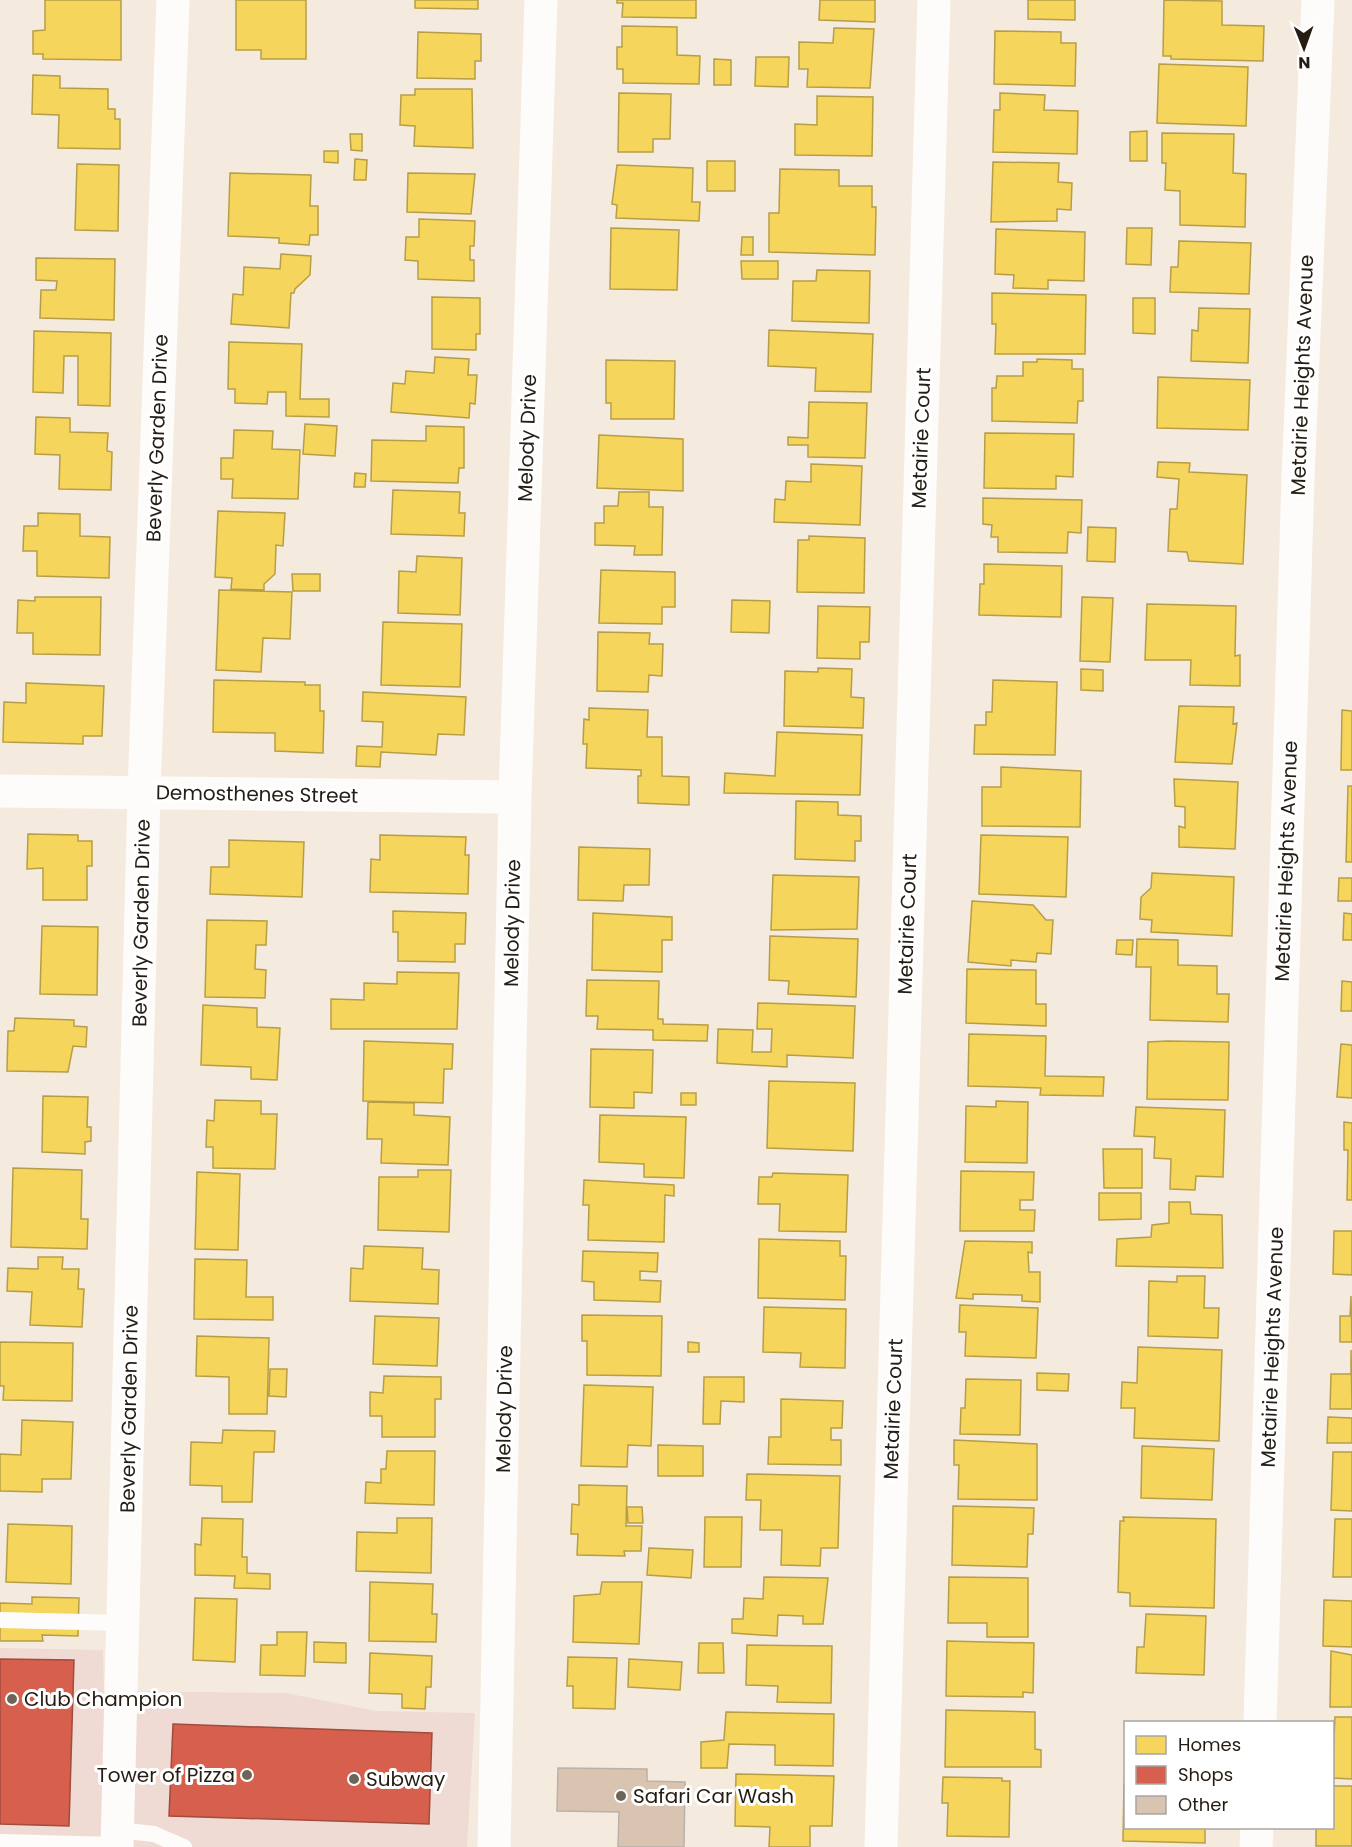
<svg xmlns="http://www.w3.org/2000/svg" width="1352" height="1847" font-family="Poppins,sans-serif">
<rect width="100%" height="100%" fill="#f5eade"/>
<path fill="#efdbd3" d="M0,1648L103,1650L104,1691L285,1693L376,1711L475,1713L467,1847H0Z"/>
<path fill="#f6d55c" stroke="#b79e46" stroke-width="1.5" d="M45,0H121V60L43,59V54H33V31L45,30Z
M236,0H306V59H261V50H236Z
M415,0H478V9L415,8Z
M617,0H696V18L622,17L623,3H617Z
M820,0H875V22L819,20Z
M1028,0H1075V20L1028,19Z
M1164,0L1222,1V25L1264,26L1263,61L1171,59V56H1163Z
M622,26L677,27V55L700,56L699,84L623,83V69H617V47H622Z
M834,28L874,29L870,88L807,87L808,69H799V42L833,43Z
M995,31L1061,32V43H1076L1075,86L994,84Z
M418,32L481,34V61H475V79L417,78Z
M756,57H789L788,87L755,86Z
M714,59L731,60V85H714Z
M1159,64L1248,67L1246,126L1157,123Z
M33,75L60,76V88L108,89V109H115V119H120V149L58,148L59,115L32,114Z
M415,89H472L473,148L414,146L415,126L400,125L401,95H415Z
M619,93L671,94L670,139H653V152H618Z
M1000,93L1045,95L1044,110L1078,111L1077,154L993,152L994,110H1000Z
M817,96L873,97L872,156L795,155V124L817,125Z
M1147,131V161H1130V132Z
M1162,133L1234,134L1233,173L1246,174L1245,227L1180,225V191L1165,190L1166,163H1162Z
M350,134H362V151L351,150Z
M324,151H338V163L324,162Z
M355,159L367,160L366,180H354Z
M707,161H735V191H707Z
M993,162L1059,163L1058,182L1072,183L1071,210L1057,209V221L991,222Z
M77,164L119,165L118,231L75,230Z
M617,165L693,168L692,202H700L699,221L616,218L617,205L612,204Z
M780,169L839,170V186H872V207H876L875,255L769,252V213H779Z
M230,173L311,175L310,206H318V235H310L309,245L279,243V238L228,236Z
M408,173L475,174L471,214L407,212Z
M419,219L475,221L474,246H470V260H474V281L418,279V261L405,260L406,237H419Z
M611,228L679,230L677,290L610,289Z
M1127,228H1152L1151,265L1126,264Z
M996,229L1085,232L1084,281L1048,280V289L1013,288L1014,275L995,274Z
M742,237H753V255H741Z
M1179,241L1251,243L1249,294L1170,292L1171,267H1178Z
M281,254L311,256L310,275L295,289L294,293H291L289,328L231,324L233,294L243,295L244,267L280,269Z
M36,258L115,259L114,320L40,318L41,290H56L57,281L36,280Z
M741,261H778V279H742Z
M817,270L870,271L869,323L792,321L793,281H816Z
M992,293L1086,295L1085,354H995L996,324H992Z
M432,297L480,298V334H476V350L432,349Z
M1133,298H1155V334L1133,333Z
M1199,308L1250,309L1248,363L1191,361L1192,330L1198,331Z
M769,330L873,334L871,392L815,391L816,368L768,366Z
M34,331L111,333L110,406L78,405V356H64L63,393L33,392Z
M229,342L302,344L300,399H329V417L286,416V392H268L267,404L235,403V389H228Z
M435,357L469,359L468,375H477L475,404L470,403L469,418L391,412L393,383L405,384L406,371L434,373Z
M1037,359L1072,360V369H1083V401H1078L1077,423L992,421V388H996L997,376H1023V362H1037Z
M606,360L675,361L674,419H611V403H606Z
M1158,377L1250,380L1248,430L1157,428Z
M809,402L867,403L865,458L808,457V445H788V437L808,438Z
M36,417L70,418V432L108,433L107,451L112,452L111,490L59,489L60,455L35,454Z
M305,424L337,426L335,456L303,454Z
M426,426L464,427V468H459L458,483L371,481L372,440L426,441Z
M234,430L273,431L272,449L300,450L298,499L232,498L233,479H221V458H233Z
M985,433L1074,434L1073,477L1056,476V489L984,488Z
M599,435L683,439V491L597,488Z
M1158,462L1190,463L1189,472L1247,475L1243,564L1189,561L1187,552L1168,551L1170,509H1177L1179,479L1157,477Z
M811,464L862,466L860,525L774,522L775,499L785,500L786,481L811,482Z
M355,473L366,474L365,487H354Z
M393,490L460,492L459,513H465L464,536L391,534Z
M619,492H649V507H663L662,555H634L635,546L595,545V523H604V506H618Z
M983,498L1082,500L1081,533L1068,532L1067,553L998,552V537H991L992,525L983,524Z
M218,511L285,513L283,546L276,545L275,574L264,584V590L231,589L232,578L215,577Z
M38,513L80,514V536L110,537L109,578L37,576V551H23L24,526H38Z
M1088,527L1116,528L1115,562L1087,561Z
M809,536L865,538L864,593L797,592L798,540H809Z
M417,556L462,558L460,615L398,613L399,571L416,572Z
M984,564L1062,566L1061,617L979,615L980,584H984Z
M601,570L675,572V607H662V624L599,623Z
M292,574H320V591H293Z
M219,590L292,592L290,639L263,638L261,672L216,670Z
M35,597H101L100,655L33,654V633H17L18,600L35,601Z
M1082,597L1113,598L1110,662L1080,661Z
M732,600L770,601L769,633L731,632Z
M1147,604L1236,606L1235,656L1240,655V686L1190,685L1191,660H1145Z
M818,606L870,607L869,642H860V659L817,658Z
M383,622L462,624L460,687L381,685Z
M598,632L650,633L649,644H663L662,676L649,675L648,692L597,691Z
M818,668L852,669L851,697L864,698L863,728L784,726L785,671L818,672Z
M1081,669L1103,670V691L1081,690Z
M214,680L305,682V685H320V711H324L323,753L275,751V733L213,732Z
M993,680L1057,682L1055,755L974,754L975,725H986V712H992Z
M26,683L104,686L102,736H83V744L3,742L4,702L26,703Z
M363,692L466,697L464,735L438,734L436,755L381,752L380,767L356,766L357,746L382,747L383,722L362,721Z
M1179,706L1234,707L1233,724L1237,723L1232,764L1175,762Z
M589,708L648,710L647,737H662V776L689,777V805L638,803V776H641V770L586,768L587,744H583L584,719L589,720Z
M1342,710L1352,711V770H1341Z
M777,732L862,735L860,795L724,793L725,773L775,776Z
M1001,767L1081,771L1080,827L982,826V787H1001Z
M1174,779L1238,782L1235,849L1179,847V826L1185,828V807L1175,806Z
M1348,786H1352V862H1346Z
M796,801L838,802V815L861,816V841H855V861L795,859Z
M28,834L78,835V841H92V866H87V900H43V868L27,869Z
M380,835L466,837L465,855H469L468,894L370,892L371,859L380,860Z
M981,835L1068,837L1066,897L979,894Z
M229,840L304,842L302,897L210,894L211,867H229Z
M579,847L650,849L649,885H624L623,901L578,900Z
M1152,873L1234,877L1232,936L1151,932L1152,920L1140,919L1141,897L1151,888Z
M773,875L859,877L857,929L771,930Z
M1339,878H1352V901H1338Z
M972,901L1033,905L1046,920H1053L1051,954L1037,953L1036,962L1011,960V966L968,962Z
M393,911L466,913L465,944H455V962L398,961V932H393Z
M593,913L672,917V940H662V972L592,970Z
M1344,913L1352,914V940H1343Z
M207,920L267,921L266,945H256L255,969L266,970L265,998L205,997Z
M42,926L98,927L97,995L40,994Z
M770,936L858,939L856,997L788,994L789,981L769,980Z
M1137,939L1178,940V965L1217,966V994H1229L1228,1022L1150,1020L1151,967H1136Z
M1117,940H1133L1132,955L1116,954Z
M967,969L1036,970V1004H1046V1026L966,1023Z
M397,972L459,973L457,1029H331V999L364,1000V983L397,984Z
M587,980L659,981L658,1019H663V1024L708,1025L707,1041L653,1040V1030L597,1029L598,1016H586Z
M1342,981L1352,982V1011H1341Z
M758,1003L855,1006L853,1058L787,1055V1067L717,1063L718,1029L753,1030L752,1052H771L772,1029H757Z
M203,1005L257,1008V1027L280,1028L277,1080L251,1079V1067L201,1065Z
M15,1018L74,1020V1026L87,1027L86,1047L73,1046L68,1072L7,1071L8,1031H14Z
M969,1034L1046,1036L1045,1076L1104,1077L1103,1096L1040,1095L1041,1088L968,1086Z
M364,1041L453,1044L452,1069H444L443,1103L363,1101Z
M1167,1041L1229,1042L1228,1100L1147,1099L1148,1042Z
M1341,1044L1352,1045V1098L1337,1097Z
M591,1049L653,1050L652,1093L634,1092V1108L590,1107Z
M769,1081L855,1083L853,1151L767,1148Z
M681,1093H696V1105H681Z
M43,1096L88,1097L87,1127H91V1141L85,1142V1154L42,1152Z
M215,1100L261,1101V1114H277L275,1169L213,1168V1147H206L207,1120L214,1121Z
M996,1101L1028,1102L1027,1163L965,1162L966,1106L996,1107Z
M368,1102L414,1103V1115L450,1117L448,1165L381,1163L382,1139H367Z
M1136,1107L1225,1110L1223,1177L1196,1176L1195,1190L1170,1189L1171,1159L1154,1158L1155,1137L1134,1136Z
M600,1115L686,1117L684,1178L644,1177V1164L599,1162Z
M1344,1122L1352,1123V1200H1347L1348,1150H1344Z
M1103,1149H1142V1188H1104Z
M13,1168L82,1170L81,1219H88L87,1249L11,1247Z
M418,1170H451L449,1232L378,1230L379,1177H418Z
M961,1171L1034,1172L1033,1200H1020V1210H1035L1034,1231H960Z
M197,1172L240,1174L238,1250L195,1249Z
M773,1173L848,1175L846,1232L779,1231L780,1204H758L759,1177H772Z
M584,1180L674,1185V1196L665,1195L664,1242L588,1240L589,1205H583Z
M1099,1193H1141V1219L1099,1220Z
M1169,1202H1190L1191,1214L1222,1215L1223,1268L1116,1266L1117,1239L1151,1237L1152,1225L1169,1223Z
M1334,1231H1352V1275L1333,1274Z
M759,1239L840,1241V1256H846L845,1300L758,1298Z
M965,1241L1032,1242V1253L1028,1252L1029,1272H1040V1302L1022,1301V1295L973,1294V1299L956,1298Z
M364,1246L423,1248L422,1269L439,1270L438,1304L350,1301L351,1268L363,1269Z
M583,1251L658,1253L657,1272L640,1271V1280L661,1281L660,1302L594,1300V1282L582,1281Z
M38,1257H63L62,1269H79L78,1289H84L82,1327L30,1325L32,1292L7,1291L8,1268L38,1269Z
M195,1259L247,1260L246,1297H273V1320L194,1319Z
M1177,1276H1205L1204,1308H1219L1218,1338L1148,1336L1149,1281L1177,1282Z
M1351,1296L1352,1342H1340V1316H1350Z
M960,1305L1038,1308L1036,1358L965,1356L966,1332H959Z
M764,1307L846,1309L845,1368L800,1367L801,1353L763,1352Z
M582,1315L662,1316L661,1376L587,1375V1341H582Z
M375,1316L439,1318L437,1366L373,1364Z
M197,1336L269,1338L267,1414H229V1377L196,1376Z
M0,1342L73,1343L72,1401L3,1400L4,1386H0Z
M688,1342L699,1343V1352H688Z
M1138,1347L1222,1350L1219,1441L1134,1438L1135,1408H1121L1122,1382L1137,1383Z
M1351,1350L1352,1409H1330L1331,1374H1351Z
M270,1369H287L286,1397L269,1396Z
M1037,1373L1069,1374L1068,1391L1037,1390Z
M384,1376L441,1377V1399H435V1437H382V1416H370V1392L383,1393Z
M704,1377H744V1402L721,1401L720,1424H703Z
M966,1379L1021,1380L1020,1435L960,1434L961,1408H965Z
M584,1385L653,1387L651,1446L628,1445L627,1467L581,1466Z
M781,1399L843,1401L842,1428H831V1440H841V1465L768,1464L769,1437H781Z
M1328,1417L1352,1418V1443H1327Z
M22,1420L73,1422L71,1479H42V1492L0,1491V1454L21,1455Z
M223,1430L275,1431L274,1452H254L252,1502H222V1486L190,1485L191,1442L222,1443Z
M954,1440L1037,1444V1500L958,1499L959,1465H954Z
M658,1445L703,1446V1476H658Z
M1142,1446L1214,1449L1212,1500L1141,1498Z
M387,1451H435L434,1505L365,1503L366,1482L381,1483V1469H386Z
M1333,1452H1352V1511L1331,1510Z
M747,1474L840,1476L838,1548H821L820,1566L781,1565L782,1530H760L761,1500H746Z
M579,1485L627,1486L626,1526H642L641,1551H624L625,1556L577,1555L578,1534H571L572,1504L579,1505Z
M953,1506L1034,1508L1033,1534H1028L1027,1567L952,1565Z
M627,1507H642L643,1523H628Z
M705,1517H742L741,1567H704Z
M1123,1517L1216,1519L1214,1608L1130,1606V1593L1118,1592L1120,1521H1124Z
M202,1518L243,1519L242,1557H247V1573L270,1574V1589L234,1588L235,1576L195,1575V1544L201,1545Z
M397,1518H432L431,1573L356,1571L357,1532L397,1533Z
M1335,1519H1352V1577H1333Z
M8,1524L72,1526L71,1584L6,1582Z
M649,1548L693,1550L691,1578L647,1575Z
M764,1577L828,1578L823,1624H803V1616L778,1615L777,1636L732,1633V1619H743L744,1598L763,1599Z
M949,1577L1028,1578V1637H987V1623H948Z
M370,1582L433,1584L432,1614H437L436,1642L369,1641Z
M602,1582H642L639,1644L573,1642L574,1596L600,1594Z
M32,1597L79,1598L78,1636L42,1635L43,1641H0V1603L32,1604Z
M195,1598L237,1599L235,1662L193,1660Z
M1324,1600L1352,1601V1647L1323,1646Z
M1146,1614L1206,1616L1204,1675L1136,1673L1137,1647H1144Z
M277,1632H307L305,1676L260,1675L261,1645H277Z
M947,1641L1034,1643L1033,1693L1023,1692V1697L946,1696Z
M314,1642L346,1643V1663L314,1662Z
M699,1643H723L724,1673H698Z
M747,1645L832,1646L831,1703L777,1702L778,1686L746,1685Z
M1331,1651L1352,1655V1707H1330Z
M370,1653L432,1656L431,1687H426L425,1709L402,1708V1694L369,1693Z
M568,1657L617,1658L615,1709L573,1708V1686H567Z
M629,1659L682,1662L680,1690L628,1687Z
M946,1710L1035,1712V1749L1041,1750V1767H945Z
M726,1712L834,1714L833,1766L775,1765V1745L729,1744L727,1768H701V1742L724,1740Z
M1335,1717H1352V1779L1332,1778Z
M736,1774L834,1776L832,1826H810V1847H769L770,1827L735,1826Z
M943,1777L1002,1778V1781H1010L1009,1837L947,1836L948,1803H942Z
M1124,1783L1126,1828H1205V1843L1123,1841Z
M1332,1786H1352V1846H1316V1828H1332Z"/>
<path fill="#d6604d" stroke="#a14c3c" stroke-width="1.5" d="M0,1659L74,1660L69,1826L0,1824Z
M173,1724L432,1733L429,1824L169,1816Z"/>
<path fill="#d9c3b1" stroke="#bbb1a8" stroke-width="1.5" d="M558,1768L647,1769V1781L685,1782L684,1847H618L619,1812L557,1811Z"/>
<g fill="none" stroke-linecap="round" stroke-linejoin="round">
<path stroke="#fefcfa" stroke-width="16" d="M0,1620L123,1623
M118,1830L154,1834L184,1847
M0,1842L117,1845"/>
<path stroke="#fefcfa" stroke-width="33" d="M0,791L515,797
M1260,1722L1298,478L1318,0
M117,1847L144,792L173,0
M494,1847L515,797L541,0
M881,1847L934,0
M1256,1847L1257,1828"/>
</g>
<g fill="#6e655a" stroke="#fff" stroke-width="2">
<circle cx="12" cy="1699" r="6"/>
<circle cx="247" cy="1775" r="6"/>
<circle cx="354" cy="1779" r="6"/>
<circle cx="621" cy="1796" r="6"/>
</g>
<g text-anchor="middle" stroke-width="6" stroke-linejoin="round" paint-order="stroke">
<g font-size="20" fill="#251d13" stroke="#fff">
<text transform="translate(1302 375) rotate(-88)" y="7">Metairie Heights Avenue</text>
<text transform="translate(157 438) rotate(-88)" y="7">Beverly Garden Drive</text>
<text transform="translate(527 438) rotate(-88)" y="7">Melody Drive</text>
<text transform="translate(921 438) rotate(-88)" y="7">Metairie Court</text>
<text transform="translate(257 794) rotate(1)" y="7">Demosthenes Street</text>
<text transform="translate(1286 861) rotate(-88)" y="7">Metairie Heights Avenue</text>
<text transform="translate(141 923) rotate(-89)" y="7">Beverly Garden Drive</text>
<text transform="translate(512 923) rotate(-89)" y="7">Melody Drive</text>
<text transform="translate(907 924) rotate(-88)" y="7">Metairie Court</text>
<text transform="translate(1272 1347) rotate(-88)" y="7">Metairie Heights Avenue</text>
<text transform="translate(129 1409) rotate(-89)" y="7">Beverly Garden Drive</text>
<text transform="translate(504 1409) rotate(-89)" y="7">Melody Drive</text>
<text transform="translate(893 1409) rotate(-88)" y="7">Metairie Court</text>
</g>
<g font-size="20" fill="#251d13" stroke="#fff" text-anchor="start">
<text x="24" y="1706">Club Champion</text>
<text x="235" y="1782" text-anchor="end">Tower of Pizza</text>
<text x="366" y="1786">Subway</text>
<text x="633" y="1803">Safari Car Wash</text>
</g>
</g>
<rect x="1124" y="1721" width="210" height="108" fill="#ffffff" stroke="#a8a5a1" stroke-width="1.5"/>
<rect x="1136" y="1736" width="30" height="18" fill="#f6d55c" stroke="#a8a5a1" stroke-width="1.5"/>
<text x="1178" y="1751" font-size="18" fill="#251d13">Homes</text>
<rect x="1136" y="1766" width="30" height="18" fill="#d6604d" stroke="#a8a5a1" stroke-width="1.5"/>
<text x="1178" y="1781" font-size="18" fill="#251d13">Shops</text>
<rect x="1136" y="1796" width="30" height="18" fill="#d9c3b1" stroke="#a8a5a1" stroke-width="1.5"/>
<text x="1178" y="1811" font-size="18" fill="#251d13">Other</text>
<g transform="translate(1304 48) rotate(179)" stroke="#ffffff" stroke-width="4.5" paint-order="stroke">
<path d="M0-4.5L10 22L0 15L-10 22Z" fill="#251d13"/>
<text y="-9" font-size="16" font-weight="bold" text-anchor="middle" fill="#251d13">N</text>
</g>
</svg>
